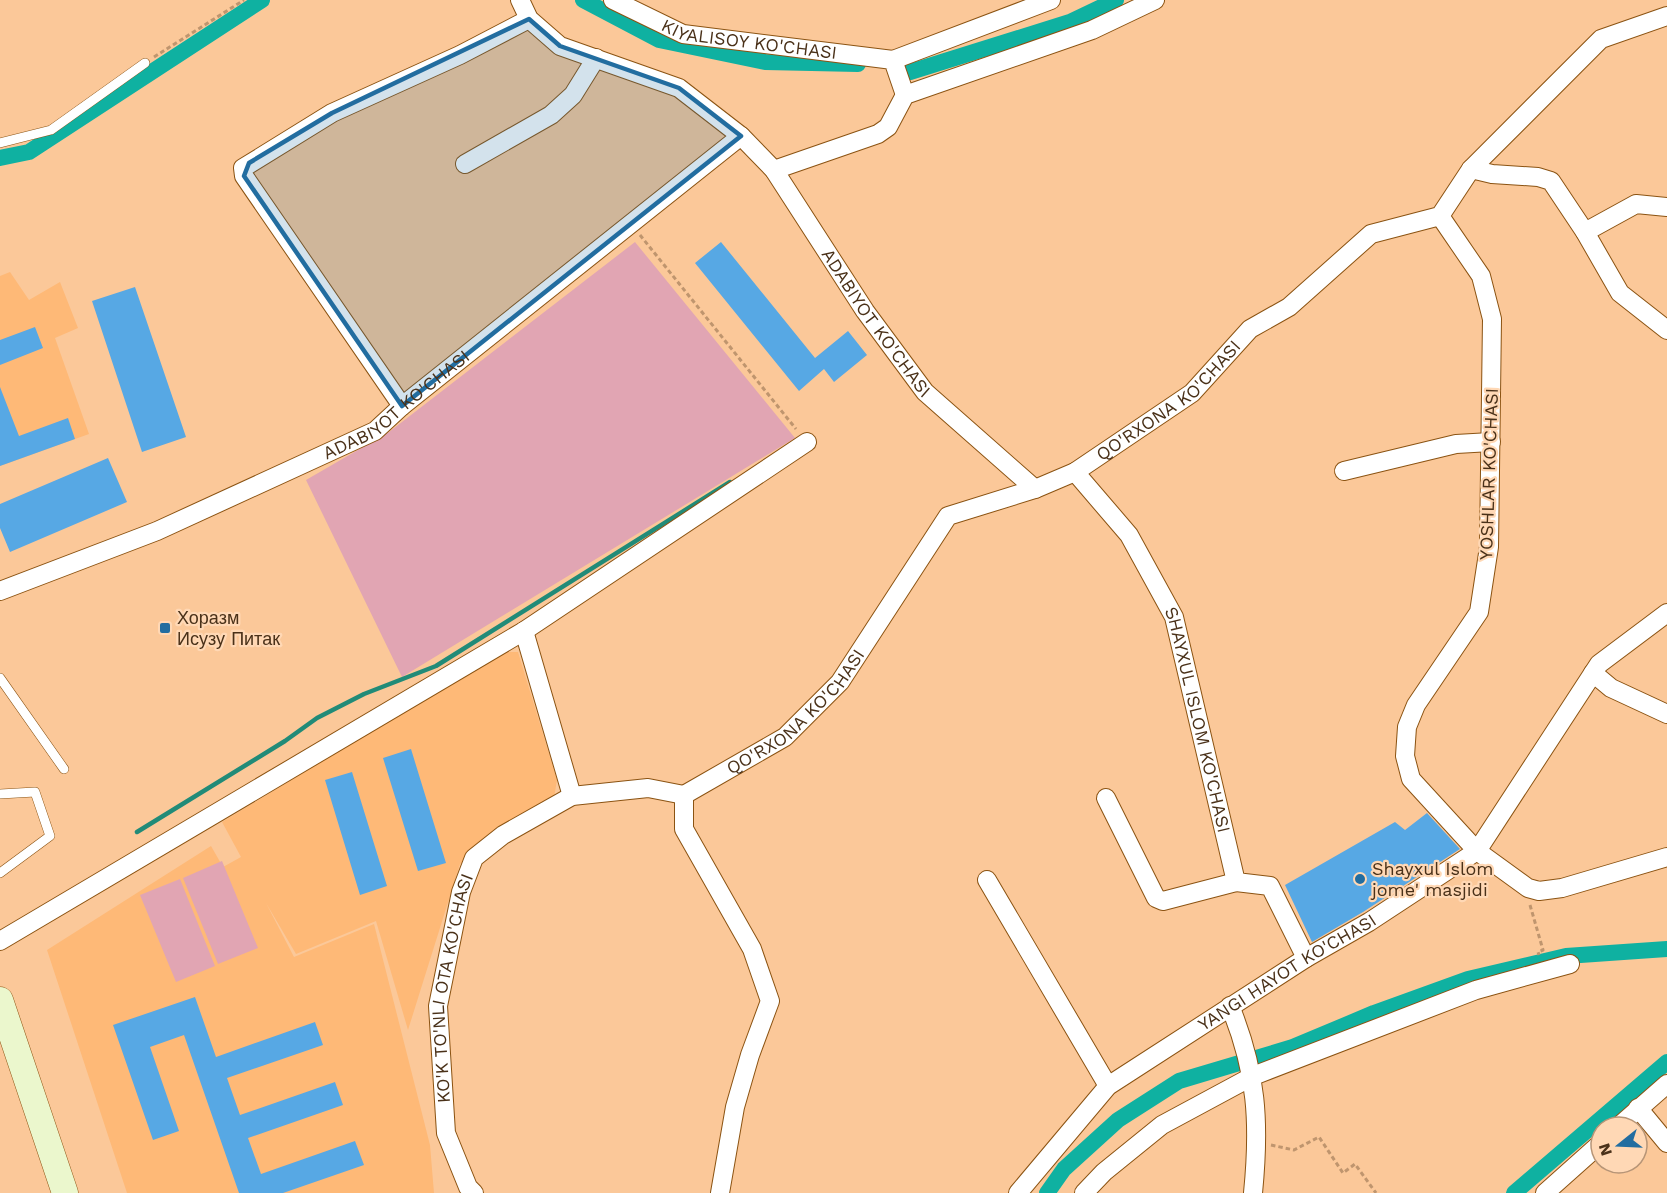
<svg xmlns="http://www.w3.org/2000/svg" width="1667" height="1193" font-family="'Work Sans',sans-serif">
<rect width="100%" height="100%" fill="#fbc899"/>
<path fill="#feb977" d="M10,272L29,300L60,282L78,328L55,338L89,434L0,466V276Z
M503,652H518L557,780L554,798L460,864L408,1030L376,921L296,954L266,903L294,957L374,924L430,1145L434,1193H127L47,950L211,846L223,867L241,857L222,822Z"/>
<path fill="#e1a5b3" d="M635,242L795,438L402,677L306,480L389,432Z
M222,861L258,948L218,964L183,878Z
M180,879L215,966L176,982L140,895Z"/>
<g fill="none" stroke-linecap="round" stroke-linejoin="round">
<path stroke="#218b78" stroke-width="4.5" d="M137,832L285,741L317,718L364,694L436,666L730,482"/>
<path stroke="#0fb1a1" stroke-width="16" d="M583,0L659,40L765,62L858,64
M910,72L1070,22L1116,0
M0,158L29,152L262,0
M1047,1193L1064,1169L1118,1120L1179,1081L1293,1047L1374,1013L1468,979L1566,956L1667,949
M1514,1193L1667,1062"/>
</g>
<path fill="#57a8e4" d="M721,242L815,358L848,331L867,355L834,382L824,369L799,391L695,263Z
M135,287L186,437L142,452L92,301Z
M35,327L43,348L0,365V340Z
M0,387L19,436L68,418L75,439L0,466Z
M108,458L127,502L10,552L0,528V504Z
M411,749L446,863L418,871L383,758Z
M352,772L387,886L360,895L325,780Z
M1427,813L1460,849L1363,912L1312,942L1285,885L1395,822L1405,830Z
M195,997L216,1057L315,1022L323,1045L227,1078L240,1115L335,1082L343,1105L248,1138L261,1174L355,1141L364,1165L283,1193H239L184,1035L150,1047L179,1131L153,1140L113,1025Z"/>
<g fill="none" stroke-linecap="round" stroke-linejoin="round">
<defs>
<path id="service" d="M0,143L51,130L145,63
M0,678L64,769
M0,794L35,792L50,836L0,873"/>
<g id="minor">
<path id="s1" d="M520,0L529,19L560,46L679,88L741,136L774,170L865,311L925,392L1035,489"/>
<path id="s2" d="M613,0L683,34L893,60L905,95"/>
<path d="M893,60L1051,0"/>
<path d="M465,164L551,115L573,95L596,58"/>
<path d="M1471,169L1492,174L1538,177L1551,181L1585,232L1620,293L1667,330"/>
<path d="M774,170L878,134L888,127L905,95L1092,30L1155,0"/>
<path d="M1440,216L1481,276L1492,319L1489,547L1479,612L1416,705L1407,727L1405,756L1411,779L1477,851L1528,888L1539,891L1562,888L1667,857"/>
<path d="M1585,232L1636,204L1667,207"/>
<path d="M402,406L244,176L243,168L332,113L460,55L529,19"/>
<path d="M1344,471L1456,444L1491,442"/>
<path id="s3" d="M1075,472L1129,535L1174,617L1236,882L1270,886L1306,958"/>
<path id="s4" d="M0,591L157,531L375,431L402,406L741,136"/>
<path d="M524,631L572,796"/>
<path d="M1593,673L1611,688L1667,714"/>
<path id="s5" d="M684,795L785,737L840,682L948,516L1035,489L1075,472L1192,393L1250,329L1289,307L1371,234L1440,216L1471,169L1601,39L1667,16"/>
<path d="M684,795V829L752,949L770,1001L750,1055L735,1107L720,1193"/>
<path d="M1106,798L1156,898L1163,901L1236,882"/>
<path d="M987,880L1108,1086"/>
<path d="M0,941L524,631L807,442"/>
<path d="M1230,1006C1257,1072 1260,1123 1253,1193"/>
<path d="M1638,1108L1667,1143"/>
<path d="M1618,1127L1667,1084"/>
<path id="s6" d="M474,1193L468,1187L446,1133L438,1006L461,892L474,858L503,835L572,796L648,788L684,795"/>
<path id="s7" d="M1018,1193L1108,1086L1306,958L1369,922L1477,851L1599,664L1667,613"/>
<path d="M1084,1193L1104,1172L1162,1125L1253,1076L1476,990L1570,964"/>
<path d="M1545,1193L1601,1143"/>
</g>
<path id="secondary" d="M0,1000L65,1193"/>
</defs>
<use href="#service" stroke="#8b5312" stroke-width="10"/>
<use href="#minor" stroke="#8b5312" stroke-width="20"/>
<use href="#secondary" stroke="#8b5312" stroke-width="27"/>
<path stroke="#bf956e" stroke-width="3" stroke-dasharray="4.5 3" stroke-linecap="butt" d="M154,57L244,0
M640,235L796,429
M1530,905L1543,950L1538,952L1539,955
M1271,1145L1294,1150L1319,1137L1343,1173L1355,1164L1376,1193"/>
<use href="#service" stroke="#fff" stroke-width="9"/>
<use href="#minor" stroke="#fff" stroke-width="18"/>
<use href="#secondary" stroke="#ebf7cd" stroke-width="26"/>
</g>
<path fill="#226da0" fill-opacity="0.2" stroke="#226da0" stroke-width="4.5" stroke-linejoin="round" d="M529,19L560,46L679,88L741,136L402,406L244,176L249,163L332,113Z"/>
<g fill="#226da0" stroke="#ffd8b5" stroke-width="2">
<rect x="159" y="622" width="12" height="12" rx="3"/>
<circle cx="1360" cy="879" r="6"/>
</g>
<g text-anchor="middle" stroke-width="4.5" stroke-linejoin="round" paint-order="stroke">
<g font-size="18" fill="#4a3119" stroke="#ffd8b5">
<text dy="6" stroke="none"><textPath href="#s2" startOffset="144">KIYALISOY KO'CHASI</textPath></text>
<text dy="6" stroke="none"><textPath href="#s1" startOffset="498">ADABIYOT KO'CHASI</textPath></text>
<text dy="6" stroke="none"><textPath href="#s5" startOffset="645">QO'RXONA KO'CHASI</textPath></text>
<text dy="6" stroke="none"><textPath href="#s4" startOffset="440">ADABIYOT KO'CHASI</textPath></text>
<text transform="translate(1489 474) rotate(-88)" y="6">YOSHLAR KO'CHASI</text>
<text dy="6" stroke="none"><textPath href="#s5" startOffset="141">QO'RXONA KO'CHASI</textPath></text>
<text dy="6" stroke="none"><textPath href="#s3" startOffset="282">SHAYXUL ISLOM KO'CHASI</textPath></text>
<text dy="6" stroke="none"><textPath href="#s7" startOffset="352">YANGI HAYOT KO'CHASI</textPath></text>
<text dy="6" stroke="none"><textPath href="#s6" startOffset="213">KO'K TO'NLI OTA KO'CHASI</textPath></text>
</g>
<g font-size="18" fill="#4a3119" stroke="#ffd8b5" text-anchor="start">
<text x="177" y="624">Хоразм<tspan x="177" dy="21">Исузу Питак</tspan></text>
<text x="1372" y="875">Shayxul Islom<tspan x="1372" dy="21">jome' masjidi</tspan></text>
</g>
</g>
<g transform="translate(1619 1145) rotate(252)"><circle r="28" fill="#ffd8b5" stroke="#b79577" stroke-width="1.5"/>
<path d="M0-4.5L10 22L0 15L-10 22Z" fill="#226da0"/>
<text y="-9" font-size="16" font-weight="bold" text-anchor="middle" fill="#4a3119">N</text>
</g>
</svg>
